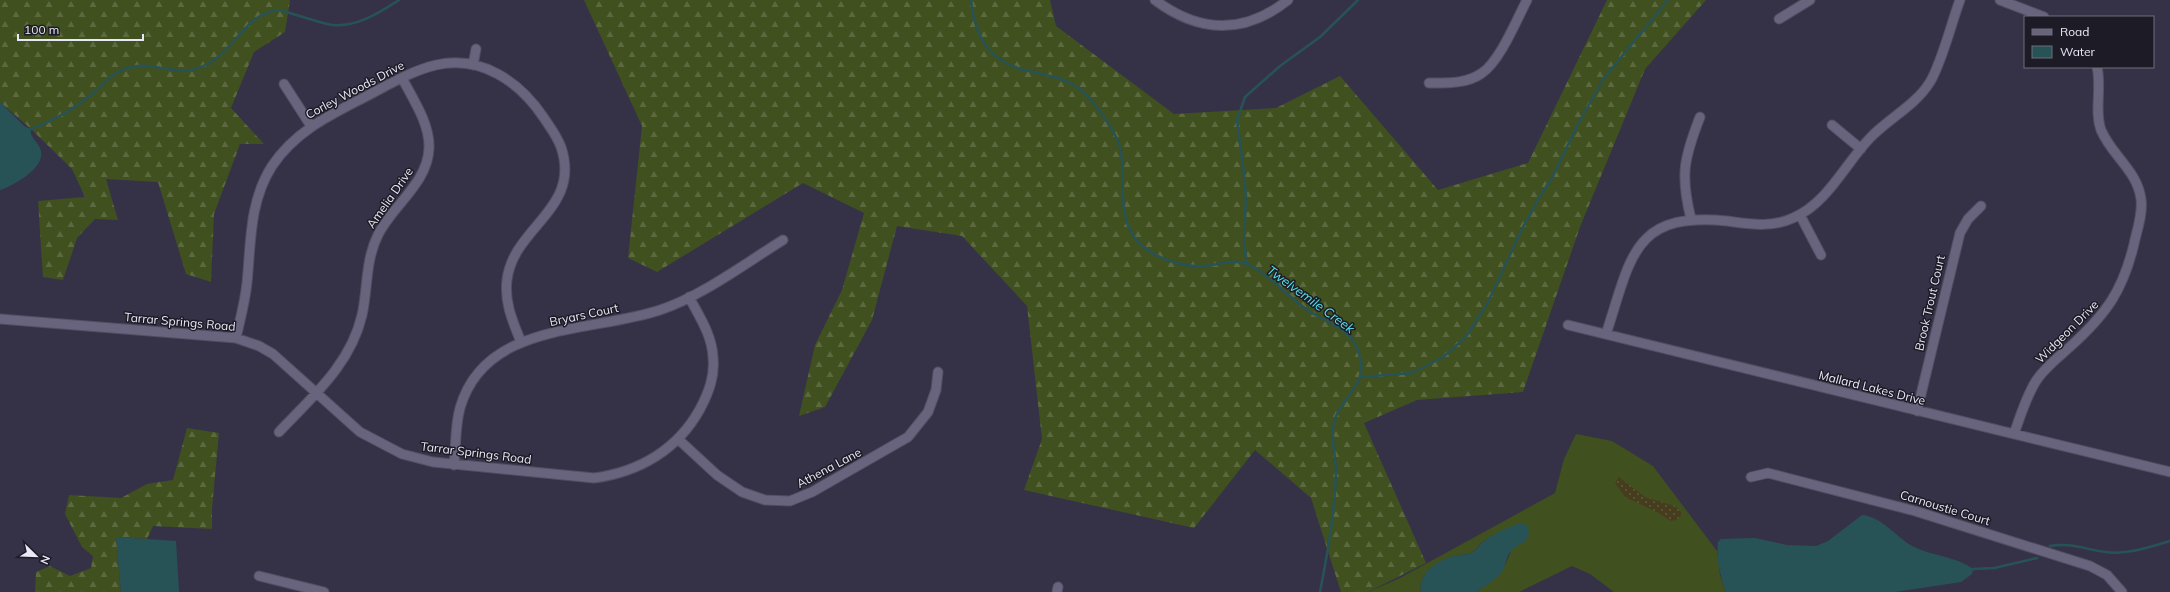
<svg xmlns="http://www.w3.org/2000/svg" width="2170" height="592" font-family="Mulish,sans-serif">
<defs>
<pattern id="forest-firs" width="22" height="20" patternUnits="userSpaceOnUse"><rect width="22" height="20" fill="#40501e"/><path d="M5 1l3.5 6h-7zM16 11l3.5 6h-7z" fill="#5c693f"/></pattern>
<pattern id="sand-dots" width="8" height="8" patternUnits="userSpaceOnUse"><rect width="8" height="8" fill="#453d1d"/><path d="M2 2h.1M6 6h.1" fill="none" stroke="#60593e" stroke-width="1.8" stroke-linecap="round"/></pattern>
</defs>
<rect width="100%" height="100%" fill="#353248"/>
<path fill="#40501e" d="M1576,434L1612,441L1653,466L1717,551L1720,575L1726,592H1614L1590,574L1572,566L1519,592H1476C1506,573 1511,557 1518,524C1507,529 1494,534 1484,541C1479,544 1477,550 1471,553C1467,555 1463,554 1459,555C1442,558 1417,572 1421,592H1368L1400,578L1555,493L1564,459Z"/>
<path fill="url(#forest-firs)" d="M0,0H290L285,32L254,52L231,108L264,144H240L214,214L211,282L186,274L158,182L106,179L118,220L95,219L77,238L63,280L43,277L38,201L85,197L72,169L31,129L0,102Z
M584,0H1050L1056,26L1174,114L1276,108L1340,76L1438,190L1528,163L1607,0H1706L1645,69L1580,227L1523,392L1417,400L1364,423L1426,563L1368,592H1341L1311,498L1255,450L1194,528L1024,490L1042,439L1027,306L962,236L897,226L872,320L825,407L799,416L815,345L842,290L864,213L803,183L657,272L628,258L642,126Z
M187,428L219,433L212,508V529L153,526L147,539L116,537L121,592H35L36,572L50,566L70,576L91,568L93,556L82,547L65,514L69,495L121,498L147,484L173,480Z"/>
<path fill="url(#sand-dots)" d="M1619,477L1645,497L1675,506L1681,512V516L1676,520L1671,521L1657,512L1625,497L1615,483Z"/>
<path fill="#285356" d="M0,102L24,126L31,129C29,138 39,142 41,151C45,168 13,186 0,190Z
M1862,515C1882,517 1895,536 1912,546C1931,556 1956,556 1973,569L1972,574L1961,582L1895,592H1726C1720,575 1716,560 1718,542L1721,539L1755,538L1787,545L1816,546L1828,541Z
M1523,523L1528,526C1531,544 1522,541 1512,550C1507,554 1506,564 1503,570C1498,579 1485,586 1476,592H1421C1417,572 1442,557 1459,555C1463,554 1467,555 1471,553C1477,550 1479,545 1484,541C1495,533 1511,525 1523,523Z
M116,537L176,541L179,592H121Z"/>
<g fill="none" stroke-linecap="round" stroke-linejoin="round">
<path stroke="#285356" stroke-width="2.5" d="M971,0C975,38 990,63 1029,71C1048,76 1064,77 1080,89C1094,101 1118,133 1121,152C1126,182 1115,219 1140,244C1153,257 1182,267 1201,266C1216,266 1232,258 1247,264C1269,272 1291,302 1314,314C1326,321 1340,326 1349,336C1354,340 1357,348 1359,354C1370,385 1340,397 1334,422C1330,437 1336,456 1336,472C1335,512 1328,552 1320,592
M31,129C53,121 74,109 92,94C106,83 110,73 128,68C158,59 180,82 211,62C236,47 248,12 279,10C295,14 311,20 327,24C353,30 379,13 399,0
M1247,264L1244,242L1246,196L1244,174L1237,120L1245,97L1280,66L1320,37L1358,0
M1360,377L1412,373L1443,357L1465,338L1487,304L1522,229L1540,196L1552,178L1579,122L1604,78L1668,0
M2050,546C2070,542 2087,550 2106,552C2127,555 2150,547 2170,541
M1973,569L1994,568L2037,558"/>
<defs>
<path id="minor" d="M1155,0C1199,33 1244,35 1288,0
M2000,0L2044,17
M1779,19L1810,0
M473,65L476,49
M1429,83C1446,83 1467,84 1482,73C1500,61 1517,19 1527,0
M284,84L311,126
M1832,125L1861,149
M1800,215L1821,255
M1691,219C1680,175 1684,158 1700,117
M0,319L236,338L259,346L273,354L360,432L402,454L433,462L594,478C640,472 678,449 700,409C709,392 715,376 713,357C712,335 699,316 689,297
M1568,325L2170,472
M1606,334C1631,259 1632,211 1727,221C1750,224 1772,228 1793,218C1827,204 1845,164 1870,138C1888,119 1916,105 1930,82C1942,62 1951,24 1960,0
M236,338C240,320 245,302 247,283C251,243 249,202 272,166C294,133 326,117 361,99C385,87 410,71 436,65C482,55 520,82 544,118C550,127 557,136 561,147C582,209 513,227 507,280C504,302 513,322 521,342
M1917,411L1960,233L1968,219L1981,206
M279,432C312,397 351,364 362,315C368,289 365,261 378,235C392,206 428,183 429,148C430,124 413,99 402,78
M2014,434C2020,417 2026,397 2036,381C2045,367 2060,356 2072,345C2107,313 2123,290 2134,244C2137,230 2143,214 2141,199C2137,170 2112,156 2101,130C2094,111 2102,88 2097,67
M678,439L717,475L742,492L765,500L790,501L812,492L908,437L928,412L936,390L938,372
M454,465C456,446 455,426 460,408C485,321 592,333 660,310C702,296 746,263 783,240
M1751,477L1768,473L1915,511L2090,566L2107,575L2122,592
M259,576L324,592
M1057,592L1058,587"/>
</defs>
<use href="#minor" stroke="#524f62" stroke-width="11"/>
<use href="#minor" stroke="#68647d" stroke-width="9"/>
</g>
<g text-anchor="middle" stroke-width="3" stroke-linejoin="round" paint-order="stroke">
<g font-size="12" fill="#e9e8f6" stroke="#1d1b26">
<text transform="translate(355 90) rotate(-28)" y="4">Corley Woods Drive</text>
<text transform="translate(390 198) rotate(-55)" y="4">Amelia Drive</text>
<text transform="translate(1930 303) rotate(-77)" y="4">Brook Trout Court</text>
<text transform="translate(584 315) rotate(-12)" y="4">Bryars Court</text>
<text transform="translate(180 322) rotate(5)" y="4">Tarrar Springs Road</text>
<text transform="translate(2067 332) rotate(-45)" y="4">Widgeon Drive</text>
<text transform="translate(1872 388) rotate(14)" y="4">Mallard Lakes Drive</text>
<text transform="translate(476 453) rotate(7)" y="4">Tarrar Springs Road</text>
<text transform="translate(829 468) rotate(-28)" y="4">Athena Lane</text>
<text transform="translate(1945 508) rotate(17)" y="4">Carnoustie Court</text>
</g>
<g font-size="13" font-style="italic" fill="#55e2ea" stroke="#1d1b26">
<text transform="translate(1311 299) rotate(36)" y="5">Twelvemile Creek</text>
</g>
</g>
<rect x="2024" y="16" width="130" height="52" fill="#1d1b26" stroke="#6f6d79"/>
<rect x="2032" y="29" width="20" height="6" fill="#68647d" stroke="#6f6d79"/>
<text x="2060" y="36" font-size="12" fill="#e9e8f6">Road</text>
<rect x="2032" y="46" width="20" height="12" fill="#285356" stroke="#6f6d79"/>
<text x="2060" y="56" font-size="12" fill="#e9e8f6">Water</text>
<g transform="translate(36 556) rotate(113)" stroke="#1d1b26" stroke-width="3" paint-order="stroke">
<path d="M0-3L7 15L0 10L-7 15Z" fill="#e9e8f6"/>
<text y="-6" font-size="11" font-weight="bold" text-anchor="middle" fill="#e9e8f6">N</text>
</g>
<path d="M18 34v6h125v-6" fill="none" stroke="#e9e8f6" stroke-width="2"/>
<text x="24" y="34" font-size="12" fill="#e9e8f6" stroke="#1d1b26" stroke-width="3" paint-order="stroke">100 m</text>
</svg>
